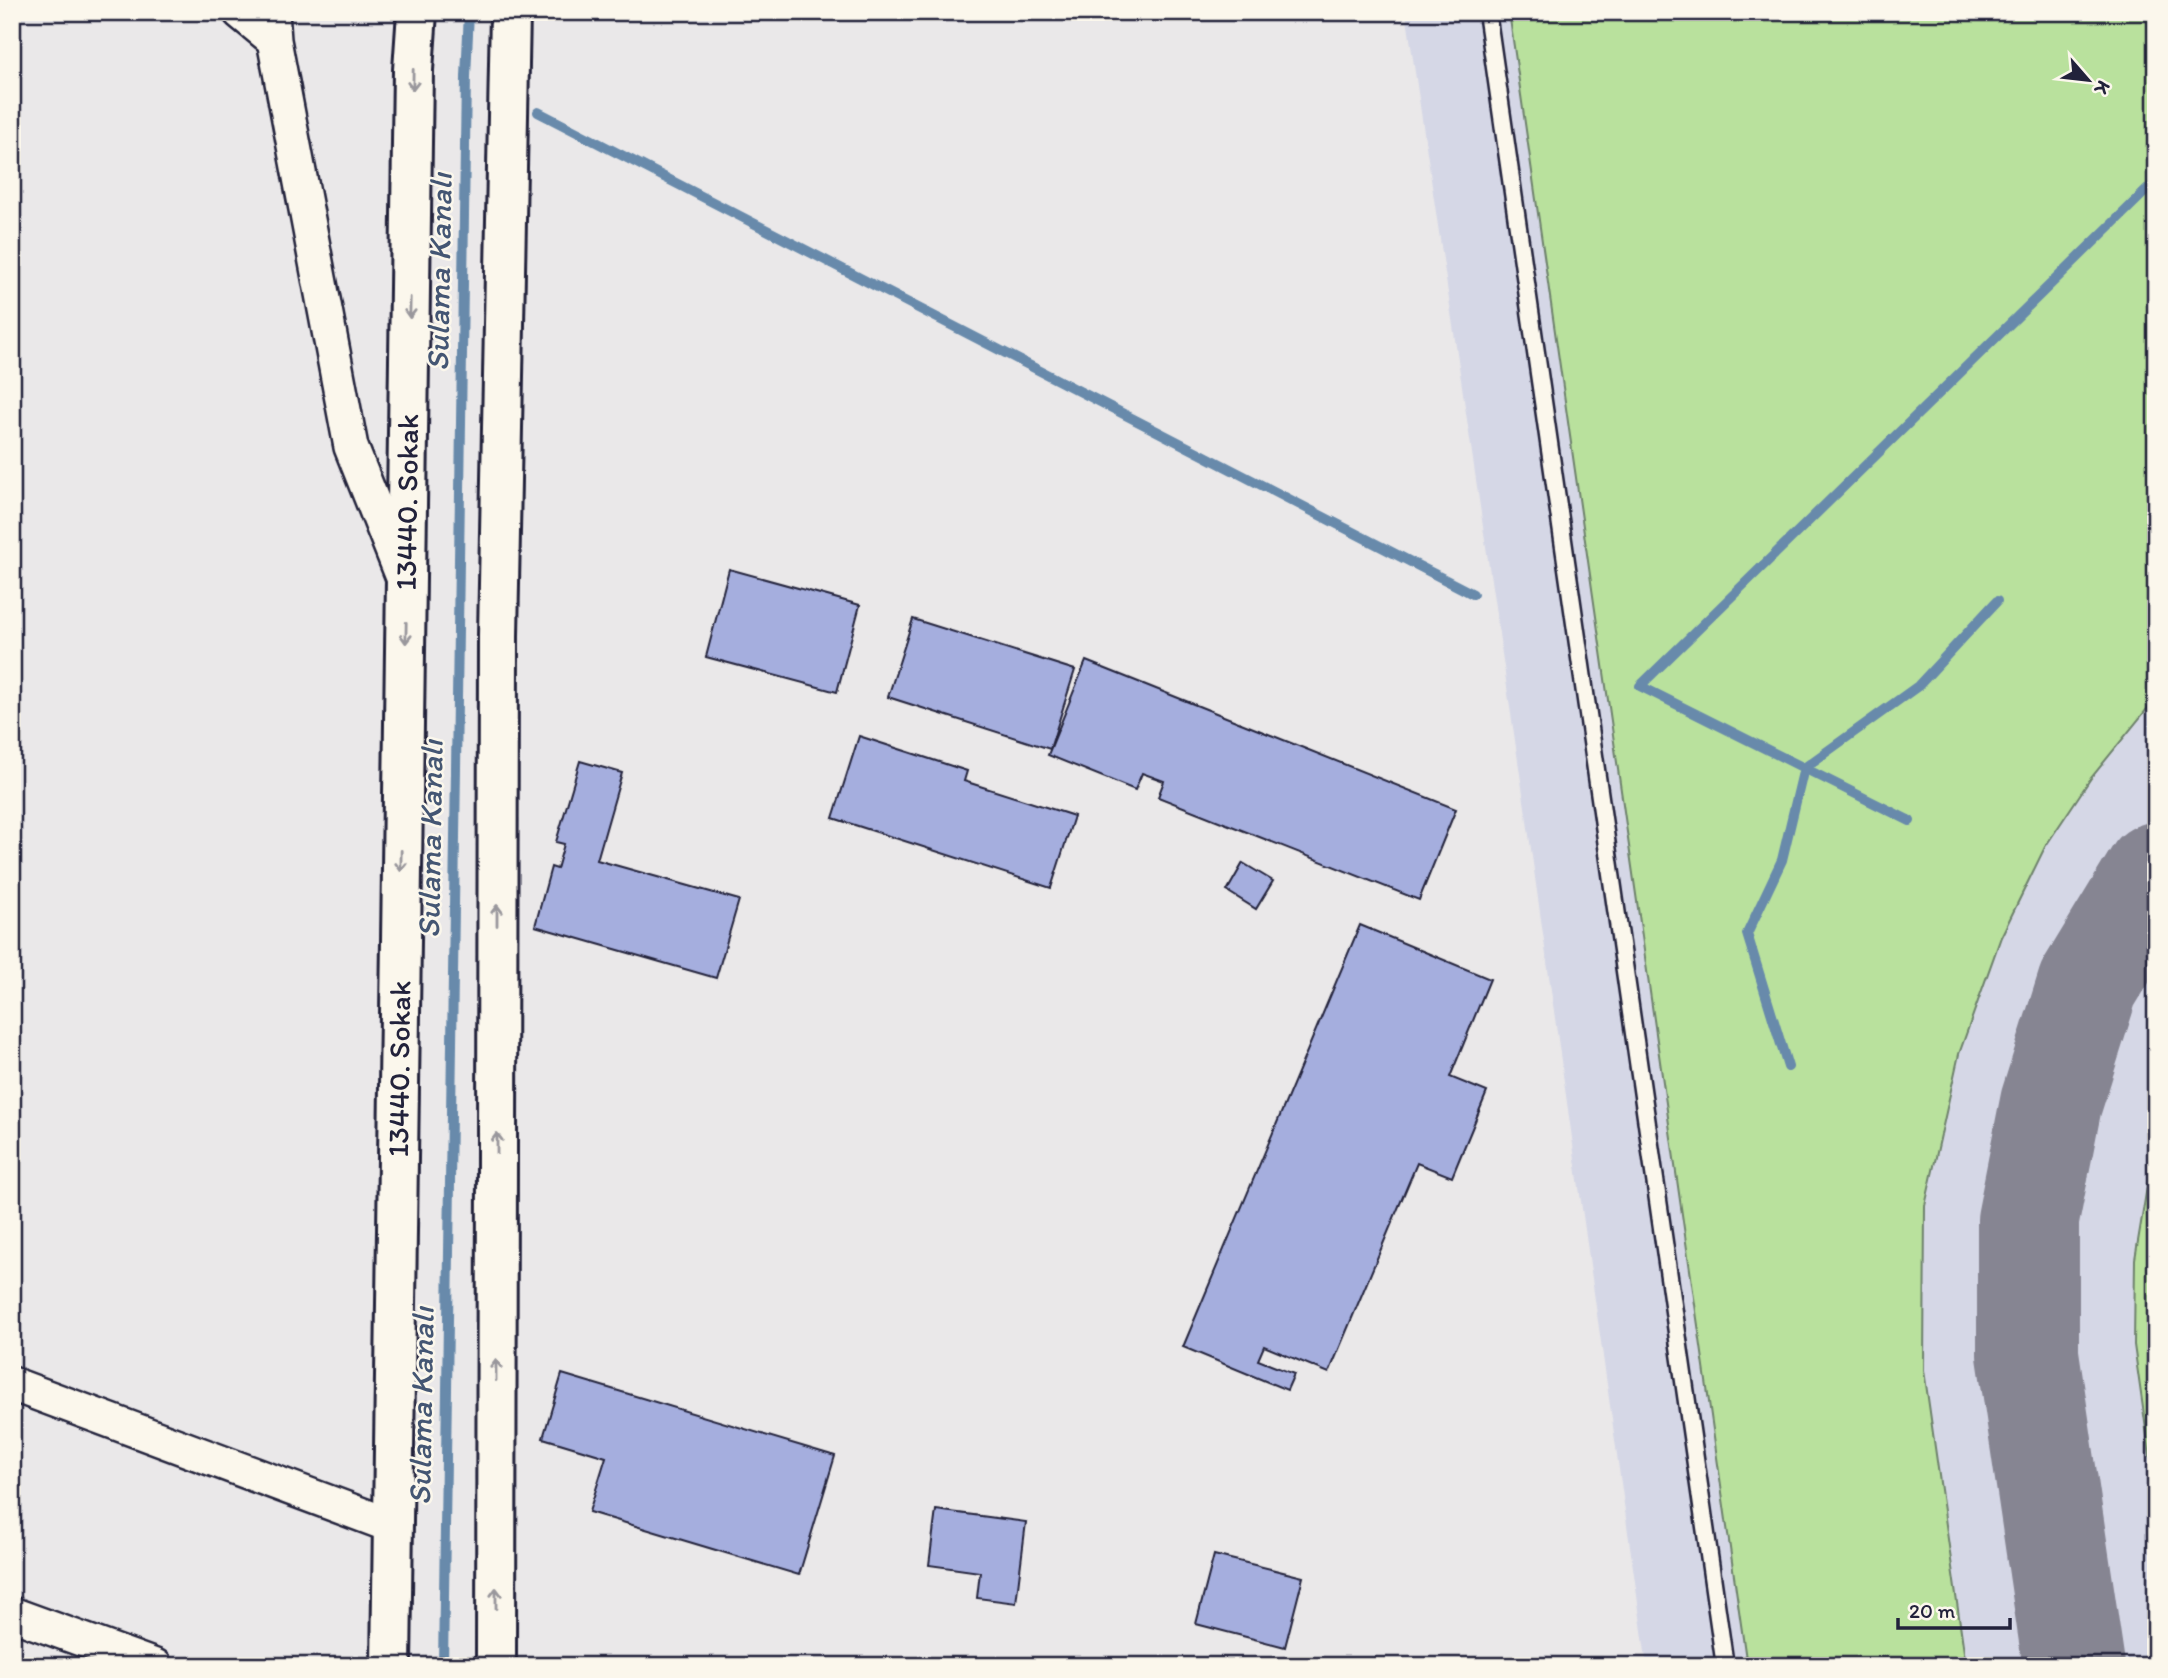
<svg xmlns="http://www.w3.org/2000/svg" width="2168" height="1678" font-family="Itim,sans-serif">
<rect width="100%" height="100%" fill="#eae8e9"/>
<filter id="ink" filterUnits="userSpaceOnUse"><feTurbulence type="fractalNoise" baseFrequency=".0143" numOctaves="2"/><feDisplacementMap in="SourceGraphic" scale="14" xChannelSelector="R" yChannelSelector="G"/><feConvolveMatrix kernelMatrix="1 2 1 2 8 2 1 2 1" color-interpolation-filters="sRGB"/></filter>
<g filter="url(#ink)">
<path fill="#d5d7e6" d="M1406,12H2156V1666H1647L1526,814Z"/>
<path fill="#b9e19d" stroke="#6e826c" stroke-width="2" d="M1509,12H2156V698L2091,778L2045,847L2001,937L1959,1054L1925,1206L1924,1370L1966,1666H1747Z
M2156,1133V1499L2134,1345L2135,1259Z"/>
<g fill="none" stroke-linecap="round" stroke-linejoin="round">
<path stroke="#678aab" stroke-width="10" d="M538,112L1473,594
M1997,601L1918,686L1804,768L1640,686L2156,181
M1788,1067L1747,934L1782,860L1804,768L1910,821
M443,1666L466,77L469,12"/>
<path stroke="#868592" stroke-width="102" d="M2074,1666L2028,1354V1220L2051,1103L2088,985L2156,873"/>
</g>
<path fill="#a5aede" stroke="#22223b" stroke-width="2" d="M729,569L860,605L837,692L706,657Z
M913,619L1075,670L1050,749L888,697Z
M1086,661L1456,809L1419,900L1158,797L1164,781L1142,773L1135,790L1048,755Z
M859,736L967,771L964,781L1074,816L1051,888L833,818Z
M580,761L622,773L597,860L739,900L716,978L535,926L551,867L557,869L564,844L556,842Z
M1243,863L1273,881L1256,909L1227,891Z
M1360,925L1490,979L1450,1077L1487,1092L1452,1177L1417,1163L1329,1373L1264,1346L1258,1360L1294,1374L1287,1390L1183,1347Z
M562,1374L835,1456L799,1575L589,1512L606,1457L543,1438Z
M936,1510L1026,1522L1016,1603L977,1598L980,1572L929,1565Z
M1214,1555L1303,1577L1285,1647L1196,1624Z"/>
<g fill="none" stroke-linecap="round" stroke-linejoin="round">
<defs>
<path id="lane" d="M1487,12L1725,1666"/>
<path id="street" d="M240,12L274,40
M272,12L274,40L351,447L404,580
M12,1384L392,1526
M12,1614L155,1666"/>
<g id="secondary">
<path id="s1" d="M391,1666L413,70L417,12"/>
<path d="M496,1666L498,636L510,12"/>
</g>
</defs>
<use href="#lane" stroke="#22223b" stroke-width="21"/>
<use href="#street" stroke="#22223b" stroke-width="38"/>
<use href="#secondary" stroke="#22223b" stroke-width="44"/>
<use href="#lane" stroke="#fbf7ec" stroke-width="16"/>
<use href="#street" stroke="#fbf7ec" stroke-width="33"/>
<use href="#secondary" stroke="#fbf7ec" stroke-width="38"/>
</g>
<defs><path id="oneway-shaft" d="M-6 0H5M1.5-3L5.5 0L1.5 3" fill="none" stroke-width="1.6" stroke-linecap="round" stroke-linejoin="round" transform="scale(1.75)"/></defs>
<g stroke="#99979c">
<use href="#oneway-shaft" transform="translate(413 80) rotate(91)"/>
<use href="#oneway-shaft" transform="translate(410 308) rotate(91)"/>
<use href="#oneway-shaft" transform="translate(406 633) rotate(91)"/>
<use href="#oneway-shaft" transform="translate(401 861) rotate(91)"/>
<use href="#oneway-shaft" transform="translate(497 915) rotate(-90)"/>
<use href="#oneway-shaft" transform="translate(497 1143) rotate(-90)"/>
<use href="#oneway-shaft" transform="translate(496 1370) rotate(-90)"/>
<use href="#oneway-shaft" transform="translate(496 1598) rotate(-90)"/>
</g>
</g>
<g text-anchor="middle" stroke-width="5" stroke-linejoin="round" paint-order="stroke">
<g font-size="30" fill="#22223b" stroke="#fbf7ec">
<text dy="10" stroke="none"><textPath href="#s1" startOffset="1164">13440. Sokak</textPath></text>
<text dy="10" stroke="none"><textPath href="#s1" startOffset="597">13440. Sokak</textPath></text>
</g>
<g font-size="32" font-style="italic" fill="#445673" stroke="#fbf7ec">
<text transform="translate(439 272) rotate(-89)" y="11">Sulama Kanalı</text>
<text transform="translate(430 839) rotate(-89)" y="11">Sulama Kanalı</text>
<text transform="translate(421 1406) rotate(-89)" y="11">Sulama Kanalı</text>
</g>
</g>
<rect width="2168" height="1678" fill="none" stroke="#fbf7ec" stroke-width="42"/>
<rect x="21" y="21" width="2126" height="1636" fill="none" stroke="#22223b" stroke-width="2.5" filter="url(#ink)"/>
<g transform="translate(2088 80) rotate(118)" stroke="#fbf7ec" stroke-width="5" paint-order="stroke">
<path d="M0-5L12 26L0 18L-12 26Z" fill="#22223b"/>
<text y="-10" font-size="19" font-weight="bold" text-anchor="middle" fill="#22223b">K</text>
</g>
<path d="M1898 1618v10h112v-10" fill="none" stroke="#22223b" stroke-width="3.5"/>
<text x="1909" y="1618" font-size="21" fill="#22223b" stroke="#fbf7ec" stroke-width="5" paint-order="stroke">20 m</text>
</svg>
